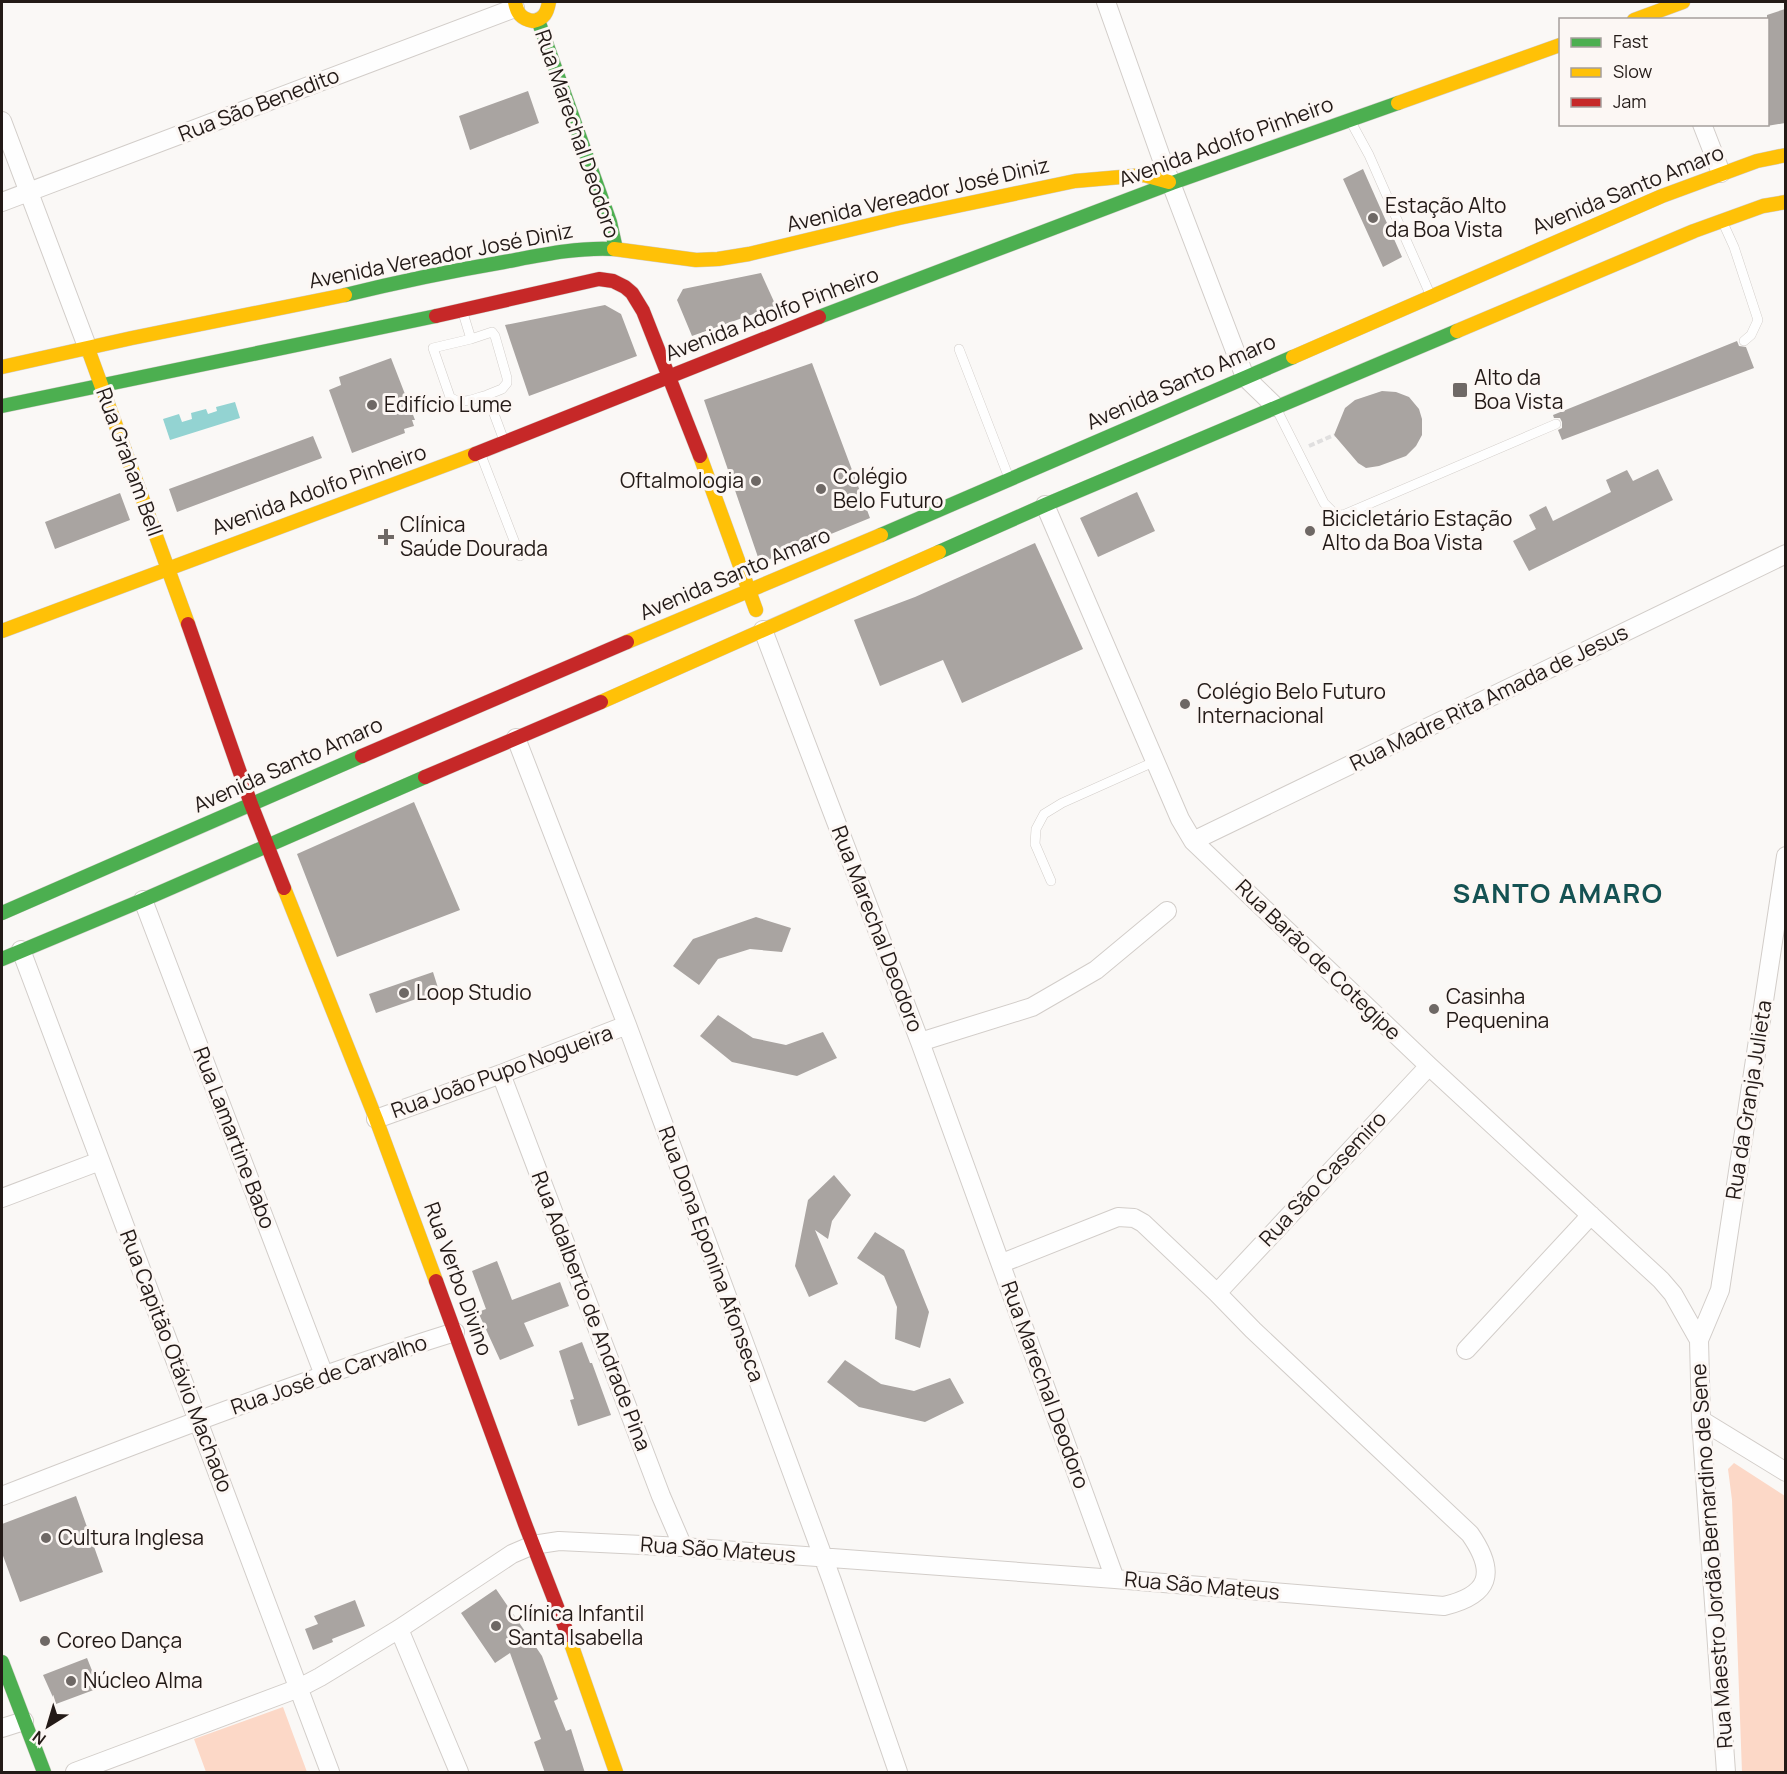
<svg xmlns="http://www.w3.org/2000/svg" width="1787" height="1774" font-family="Manrope,sans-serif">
<rect width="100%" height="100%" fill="#faf8f6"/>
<path fill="#fcd8c7" d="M1734,1463L1785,1496V1772H1742L1732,1500L1728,1469Z
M283,1707L307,1772H206L194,1739Z"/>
<path fill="#93d3d2" d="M235,402L240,418L170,440L163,419L179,414L182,422L192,419L191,413L206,409L208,414L217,411L216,407Z"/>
<path fill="#a9a4a1" d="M1785,9V123L1767,126V15Z
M528,91L539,123L470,150L459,116Z
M1363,169L1402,257L1383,267L1343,179Z
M761,273L776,306L692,336L677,300L683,289Z
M605,305L621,314L637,356L529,396L505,325Z
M1737,341L1739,346L1746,347L1754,368L1562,440L1558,430L1562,428V422L1560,418H1554L1553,415Z
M391,358L415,420H412L414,426L404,429L405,433L352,453L329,390L341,385L339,377Z
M812,363L870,518L760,563L704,400Z
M1382,391L1396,392L1409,397L1419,409L1422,419V435L1416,446L1406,456L1379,466L1366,468L1358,463L1334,435L1345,408L1355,400Z
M313,436L322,458L177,512L169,489Z
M1658,469L1673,500L1529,571L1513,541L1536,529L1529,515L1546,506L1553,521L1611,492L1606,480L1627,470L1633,481Z
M1137,492L1155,531L1098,557L1080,518Z
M120,493L130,520L55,549L45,522Z
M1035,543L1083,649L962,703L943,660L880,686L854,620L915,597Z
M414,802L460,910L337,957L297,854Z
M756,917L791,928L782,952L750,949L718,959L699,985L673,966L693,939Z
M433,972L439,991L376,1013L369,994Z
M718,1015L753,1038L786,1045L823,1032L837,1058L797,1076L732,1062L700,1036Z
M834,1175L851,1195L832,1221L828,1239L815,1230L838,1284L809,1297L795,1266L808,1200Z
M875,1232L904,1250L929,1312L920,1348L895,1339L897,1307L884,1276L857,1258Z
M497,1261L512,1300L560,1282L569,1306L524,1323L534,1346L500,1360L478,1312L486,1309L472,1271Z
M582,1342L590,1363H592L611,1415L578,1426L570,1400L574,1399L559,1351Z
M845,1360L881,1384L914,1391L950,1378L964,1403L925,1422L859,1407L827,1382Z
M76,1496L103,1572L20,1602L2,1553V1524Z
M496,1589L542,1656L558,1699L554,1701L566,1731L571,1729L585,1773H545L534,1742L541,1739L510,1653L495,1663L461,1613Z
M355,1600L365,1626L332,1639L333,1642L313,1650L305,1629L318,1624L314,1616Z
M87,1658L99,1688L56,1704L43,1675Z"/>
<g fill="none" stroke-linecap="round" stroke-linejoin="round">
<defs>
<path id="lane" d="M1351,122L1369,155L1387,196
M1395,215L1430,294
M1724,225L1734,247L1758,320L1751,335L1744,341
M463,313L471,339L492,332L495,336L507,378V383L502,389L487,395L503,438
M471,339L433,348L450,397C461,406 475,398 487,395
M959,349L1009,478
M1278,412L1324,503L1335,514L1343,515L1556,424
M481,455L520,556
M1051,881L1035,844L1036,829L1044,814L1062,803L1156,761"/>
<path id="street" d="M1106,2L1161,157L1245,377L1276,407
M2,121L88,349
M1702,124L1721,173
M2,202L515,8
M1045,505L1180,819L1193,841L1429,1066L1661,1280L1673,1294L1699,1340
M763,630L920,1042L1115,1579
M516,738L627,1025L832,1581L898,1772
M1193,841L1786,554
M143,900L324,1375
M21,950L330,1772
M920,1042L1032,1007L1096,970L1167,911
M501,1074L661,1496L683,1547
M376,1119L501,1074L627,1025
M2,1198L100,1161
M1217,1293L1429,1066
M1466,1350L1591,1215
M1701,1420L1786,1472
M2,1496C151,1438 301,1380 455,1332
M399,1629L459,1772
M2,1728L24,1721
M75,1772L299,1688L320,1677L399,1629L512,1554L533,1545L559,1541L683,1547L1115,1579L1444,1606C1490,1595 1497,1573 1470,1534L1253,1330L1217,1293L1143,1223L1134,1218L1118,1217L1002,1263
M1726,1772L1701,1420L1699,1340L1720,1290L1786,856"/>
<path id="fast" d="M538,20L610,222L616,249
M345,295C398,282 451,271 504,262C541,255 577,247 614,249
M819,317L1172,183L1398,103
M2,406L436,316
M881,535L1293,357
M939,552L1045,505L1457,331
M2,913L362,756
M2,959L143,900L425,777
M2,1662L44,1772"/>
<path id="slow" d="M515,2C517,13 521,19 533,21C544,19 547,13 549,2
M1634,20L1683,2
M1398,103L1560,45
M614,249L696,260L718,259L749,254L899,218L1075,181L1144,175L1169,182
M1457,331L1694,231L1763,206L1786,202
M88,349L188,624
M1293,357L1662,196L1757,161L1786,155
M2,367L132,338L345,295
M700,456L756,610
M2,631L475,454
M627,642L881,535
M601,702L939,552
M284,888L376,1119L436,1281
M568,1635L616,1772"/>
<path id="jam" d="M436,316L599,279L613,281L625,287L632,293L643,311L700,456
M475,454L819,317
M188,624L251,804L284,888
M362,756L627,642
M425,777L601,702
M436,1281L525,1524L568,1635"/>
</defs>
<use href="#lane" stroke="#d2cdc9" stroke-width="10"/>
<use href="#street" stroke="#d2cdc9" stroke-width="20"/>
<use href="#fast" stroke="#d2cdc9" stroke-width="15"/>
<use href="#slow" stroke="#d2cdc9" stroke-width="15"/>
<use href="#jam" stroke="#d2cdc9" stroke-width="15"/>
<path stroke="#e0dfdf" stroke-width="4" stroke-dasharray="6 3" stroke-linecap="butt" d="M1309,446L1334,435"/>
<use href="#lane" stroke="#fefefe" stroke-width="9"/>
<use href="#street" stroke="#fefefe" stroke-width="18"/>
<use href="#fast" stroke="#4caf50" stroke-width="14"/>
<use href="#slow" stroke="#ffc107" stroke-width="14"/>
<use href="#jam" stroke="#c62828" stroke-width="14"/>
</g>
<g fill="#6e6865" stroke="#fcf7f4" stroke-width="2">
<circle cx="1373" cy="218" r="6"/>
<rect x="1452" y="382" width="16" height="16" rx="3"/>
<circle cx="372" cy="405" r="6"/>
<circle cx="756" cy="481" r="6"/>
<circle cx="821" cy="489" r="6"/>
<circle cx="1310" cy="531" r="6"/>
<path d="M383 528h6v6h6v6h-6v6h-6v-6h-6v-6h6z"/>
<circle cx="1185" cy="704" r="6"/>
<circle cx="404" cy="993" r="6"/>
<circle cx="1434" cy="1009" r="6"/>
<circle cx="46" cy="1538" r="6"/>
<circle cx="496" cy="1626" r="6"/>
<circle cx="45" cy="1641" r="6"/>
<circle cx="71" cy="1681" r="6"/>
</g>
<g text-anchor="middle" stroke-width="6" stroke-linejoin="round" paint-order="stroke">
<g font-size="21" fill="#231a17" stroke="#fcf7f4">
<text transform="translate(259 105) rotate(-21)" y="7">Rua São Benedito</text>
<text transform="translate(577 134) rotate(71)" y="7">Rua Marechal Deodoro</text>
<text transform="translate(1226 142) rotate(-20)" y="7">Avenida Adolfo Pinheiro</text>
<text transform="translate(1628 190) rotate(-22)" y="7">Avenida Santo Amaro</text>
<text transform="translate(918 195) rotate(-13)" y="7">Avenida Vereador José Diniz</text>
<text transform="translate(441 256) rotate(-11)" y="7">Avenida Vereador José Diniz</text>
<text transform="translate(772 314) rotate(-21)" y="7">Avenida Adolfo Pinheiro</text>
<text transform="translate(1181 382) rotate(-24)" y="7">Avenida Santo Amaro</text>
<text transform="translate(129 462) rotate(70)" y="7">Rua Graham Bell</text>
<text transform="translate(319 490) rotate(-20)" y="7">Avenida Adolfo Pinheiro</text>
<text transform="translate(735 574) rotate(-23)" y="7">Avenida Santo Amaro</text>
<text transform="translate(1489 698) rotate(-26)" y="7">Rua Madre Rita Amada de Jesus</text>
<text transform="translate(288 765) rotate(-24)" y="7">Avenida Santo Amaro</text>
<text transform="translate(877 929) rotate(69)" y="7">Rua Marechal Deodoro</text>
<text transform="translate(1318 960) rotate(44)" y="7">Rua Barão de Cotegipe</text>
<text transform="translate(502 1072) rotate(-20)" y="7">Rua João Pupo Nogueira</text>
<text transform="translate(1749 1100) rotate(-81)" y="7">Rua da Granja Julieta</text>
<text transform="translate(234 1138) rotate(69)" y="7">Rua Lamartine Babo</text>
<text transform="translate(1323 1179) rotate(-47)" y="7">Rua São Casemiro</text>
<text transform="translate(711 1254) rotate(70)" y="7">Rua Dona Eponina Afonseca</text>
<text transform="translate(458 1279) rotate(70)" y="7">Rua Verbo Divino</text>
<text transform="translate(591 1311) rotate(69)" y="7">Rua Adalberto de Andrade Pina</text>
<text transform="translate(176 1361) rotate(69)" y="7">Rua Capitão Otávio Machado</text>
<text transform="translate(329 1375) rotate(-19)" y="7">Rua José de Carvalho</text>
<text transform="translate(1045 1385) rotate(70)" y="7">Rua Marechal Deodoro</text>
<text transform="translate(718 1550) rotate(4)" y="7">Rua São Mateus</text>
<text transform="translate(1712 1556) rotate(-94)" y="7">Rua Maestro Jordão Bernardino de Sene</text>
<text transform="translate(1202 1586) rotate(5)" y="7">Rua São Mateus</text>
</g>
<g font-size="21" fill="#231a17" stroke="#fcf7f4" text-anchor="start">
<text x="1385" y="213">Estação Alto<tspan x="1385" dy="24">da Boa Vista</tspan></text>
<text x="1474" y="385">Alto da<tspan x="1474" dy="24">Boa Vista</tspan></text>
<text x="384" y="412">Edifício Lume</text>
<text x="833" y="484">Colégio<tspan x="833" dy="24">Belo Futuro</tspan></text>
<text x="744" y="488" text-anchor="end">Oftalmologia</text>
<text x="1322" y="526">Bicicletário Estação<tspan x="1322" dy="24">Alto da Boa Vista</tspan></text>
<text x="400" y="532">Clínica<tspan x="400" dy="24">Saúde Dourada</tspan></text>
<text x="1197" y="699">Colégio Belo Futuro<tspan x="1197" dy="24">Internacional</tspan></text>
<text x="416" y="1000">Loop Studio</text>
<text x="1446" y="1004">Casinha<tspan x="1446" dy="24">Pequenina</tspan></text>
<text x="58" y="1545">Cultura Inglesa</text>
<text x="508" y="1621">Clínica Infantil<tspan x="508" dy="24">Santa Isabella</tspan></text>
<text x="57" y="1648">Coreo Dança</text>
<text x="83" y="1688">Núcleo Alma</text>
</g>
<g font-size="27" font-weight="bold" letter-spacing="1.5" fill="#155253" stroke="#fcf7f4">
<text x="1558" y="903">SANTO AMARO</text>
</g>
</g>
<rect width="1787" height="1774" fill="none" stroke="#231a17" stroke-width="6"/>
<rect x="1559" y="18" width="210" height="108" fill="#fcf7f4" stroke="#a59f9c" stroke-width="1.5"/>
<rect x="1571" y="38" width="30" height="9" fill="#4caf50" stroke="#a59f9c" stroke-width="1.5"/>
<text x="1613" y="48" font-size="18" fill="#231a17">Fast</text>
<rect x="1571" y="68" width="30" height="9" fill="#ffc107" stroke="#a59f9c" stroke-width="1.5"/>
<text x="1613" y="78" font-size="18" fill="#231a17">Slow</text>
<rect x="1571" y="98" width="30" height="9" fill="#c62828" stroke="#a59f9c" stroke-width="1.5"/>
<text x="1613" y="108" font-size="18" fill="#231a17">Jam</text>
<g transform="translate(48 1726) rotate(217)" stroke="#fcf7f4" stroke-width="4.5" paint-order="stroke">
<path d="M0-4.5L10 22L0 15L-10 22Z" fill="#231a17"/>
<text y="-9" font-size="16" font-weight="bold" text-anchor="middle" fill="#231a17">N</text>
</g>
</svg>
